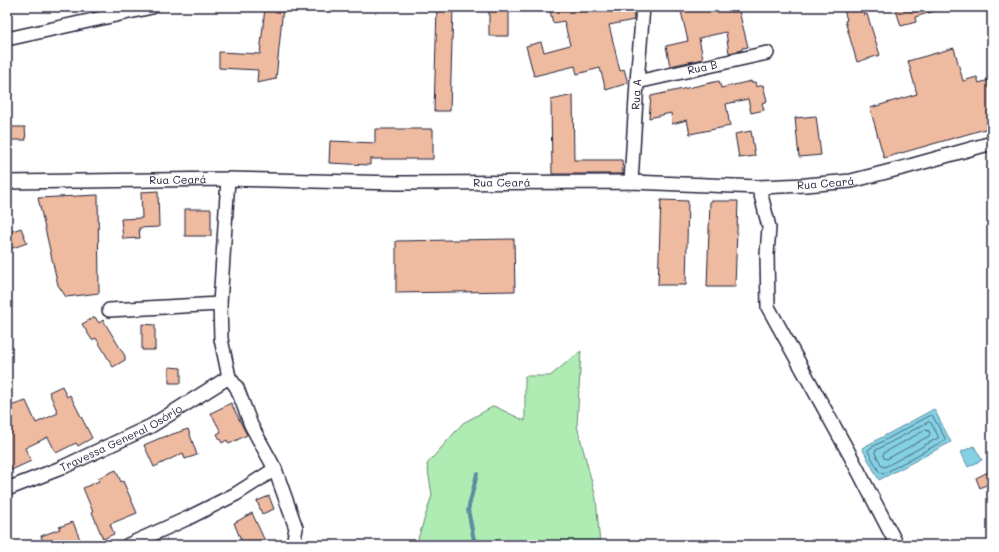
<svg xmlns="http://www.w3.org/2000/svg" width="999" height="552" font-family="Mali,sans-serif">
<rect width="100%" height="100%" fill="#fff"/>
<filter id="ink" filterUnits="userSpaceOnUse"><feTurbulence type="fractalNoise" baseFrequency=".025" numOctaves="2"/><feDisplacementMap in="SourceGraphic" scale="8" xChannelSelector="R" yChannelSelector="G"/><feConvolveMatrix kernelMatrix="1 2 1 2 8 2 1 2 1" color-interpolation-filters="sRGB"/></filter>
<g filter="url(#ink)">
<path fill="#afecb3" stroke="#688777" d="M581,351L577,426L596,498L600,545H416L432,495L427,464L463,423L494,406L525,421V376H550Z"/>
<path fill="#85d1e4" stroke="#5d8ba0" d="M934,409L951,442L879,480L862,448Z
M974,446L982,460L968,467L961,452Z"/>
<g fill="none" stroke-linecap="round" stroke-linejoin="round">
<path stroke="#4a687f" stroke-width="1" d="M932,415L945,438V440L883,474L880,473L868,451L869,449Z
M929,422L931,423L938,436V438L885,467L882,466L875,453V451Z
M926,430L929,431L930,434L929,436L887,459L884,458L883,455L884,453Z"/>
<path stroke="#5d8ba0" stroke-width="4" d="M475,545L468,510L477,474"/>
</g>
<path fill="#eebaa0" stroke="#22223b" d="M265,7H283L276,79L257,83L258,70L219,68V52L260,54Z
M437,7H453L450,111H434Z
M489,7H509V36H489Z
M549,7H633L634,20L609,25L620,71L624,69L628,83L606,90L600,68L577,74L575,66L534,76L526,46L541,42L544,52L570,45L564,21L553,23Z
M680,7H722V11L738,7L748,47L742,48V50L729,53L726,32L699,38L703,59L670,66L666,46L688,41Z
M843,7H861L864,15L867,14L880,55L857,62L845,21L847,20Z
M895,7H938V10L915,17L916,22L901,26Z
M954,48L963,81L977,77L979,83L992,79V127L884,158L870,108L917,94L908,61Z
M719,81L721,88L751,81V83L755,82L756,87L763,85L767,101L762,103L764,110L751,113L748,99L726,104L730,126L690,134L687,120L672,124L671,113L649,118L651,96Z
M573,95L574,160H622L623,174H552L551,100Z
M816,116L821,155L799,157L795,118Z
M7,127H25L26,140H7Z
M375,129H433V159H370V165L329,163L330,141L375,143Z
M751,131L755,156L739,158L735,134Z
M158,191L159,227L139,228L140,238L123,239L121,219L142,218L141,192Z
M98,195L99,293L66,297L58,285L38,198Z
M661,200L688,201L686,285H658Z
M710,201H738L735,287H707Z
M185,209H211V236H185Z
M21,228L27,243L7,250V233Z
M514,239L515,291L396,293V241Z
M95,317L99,323L103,320L125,356V360L113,367L96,338L92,340L82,324Z
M142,324L155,325V350H142Z
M169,367L181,368V383H169Z
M62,386L67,397L70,395L92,438L78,446L76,443L56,453L48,437L25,448L31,461L7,472V407L26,401L36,423L58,413L49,392Z
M231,403L247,435L229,444L227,440L222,443L217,434L221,432L211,413Z
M188,429L197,455L185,459L183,453L154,467L144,445L158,439Z
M116,470L121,482L123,481L137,513L110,524L114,534L103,539L92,512H93L83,488L99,481L98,478Z
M988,472L992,482L980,488L976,478Z
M269,496L274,509L262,514L257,501Z
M252,513L265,541L255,545H243L234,523Z
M73,522L81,542L74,545H44L41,536L60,529L59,527Z"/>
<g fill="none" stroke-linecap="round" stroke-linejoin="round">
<defs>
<g id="street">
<path d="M7,39L152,7"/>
<path id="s1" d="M637,82L767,53"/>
<path d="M228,179L220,304L221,339L229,377L237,388L251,425L275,469L296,528L293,545"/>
<path id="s2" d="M7,182L228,179L398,183L631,182L759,187L806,185L851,181L906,167L992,143"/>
<path id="s3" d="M631,182L637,82L643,7"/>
<path d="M759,187L769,227L767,255L768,307L850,455L897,545"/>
<path d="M109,310L220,304"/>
<path id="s4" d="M7,489L61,468L151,426L229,377"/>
<path d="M128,545L186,519L236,494L275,469"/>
</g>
</defs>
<use href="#street" stroke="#22223b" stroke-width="16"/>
<use href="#street" stroke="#fff" stroke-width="13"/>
</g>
</g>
<g text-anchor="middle" stroke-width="3" stroke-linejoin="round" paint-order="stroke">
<g font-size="11" fill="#22223b" stroke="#fff">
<text dy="4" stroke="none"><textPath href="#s1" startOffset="67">Rua B</textPath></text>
<text dy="4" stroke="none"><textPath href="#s3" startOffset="88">Rua A</textPath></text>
<text dy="4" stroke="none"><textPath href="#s2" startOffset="171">Rua Ceará</textPath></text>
<text dy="4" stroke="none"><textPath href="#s2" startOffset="495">Rua Ceará</textPath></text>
<text dy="4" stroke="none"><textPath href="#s2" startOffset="819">Rua Ceará</textPath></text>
<text dy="4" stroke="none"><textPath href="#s4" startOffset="125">Travessa General Osório</textPath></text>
</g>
</g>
<rect width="999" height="552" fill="none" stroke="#fff" stroke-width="24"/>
<rect x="12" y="12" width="975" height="528" fill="none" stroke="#22223b" stroke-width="1.5" filter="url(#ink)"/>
</svg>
